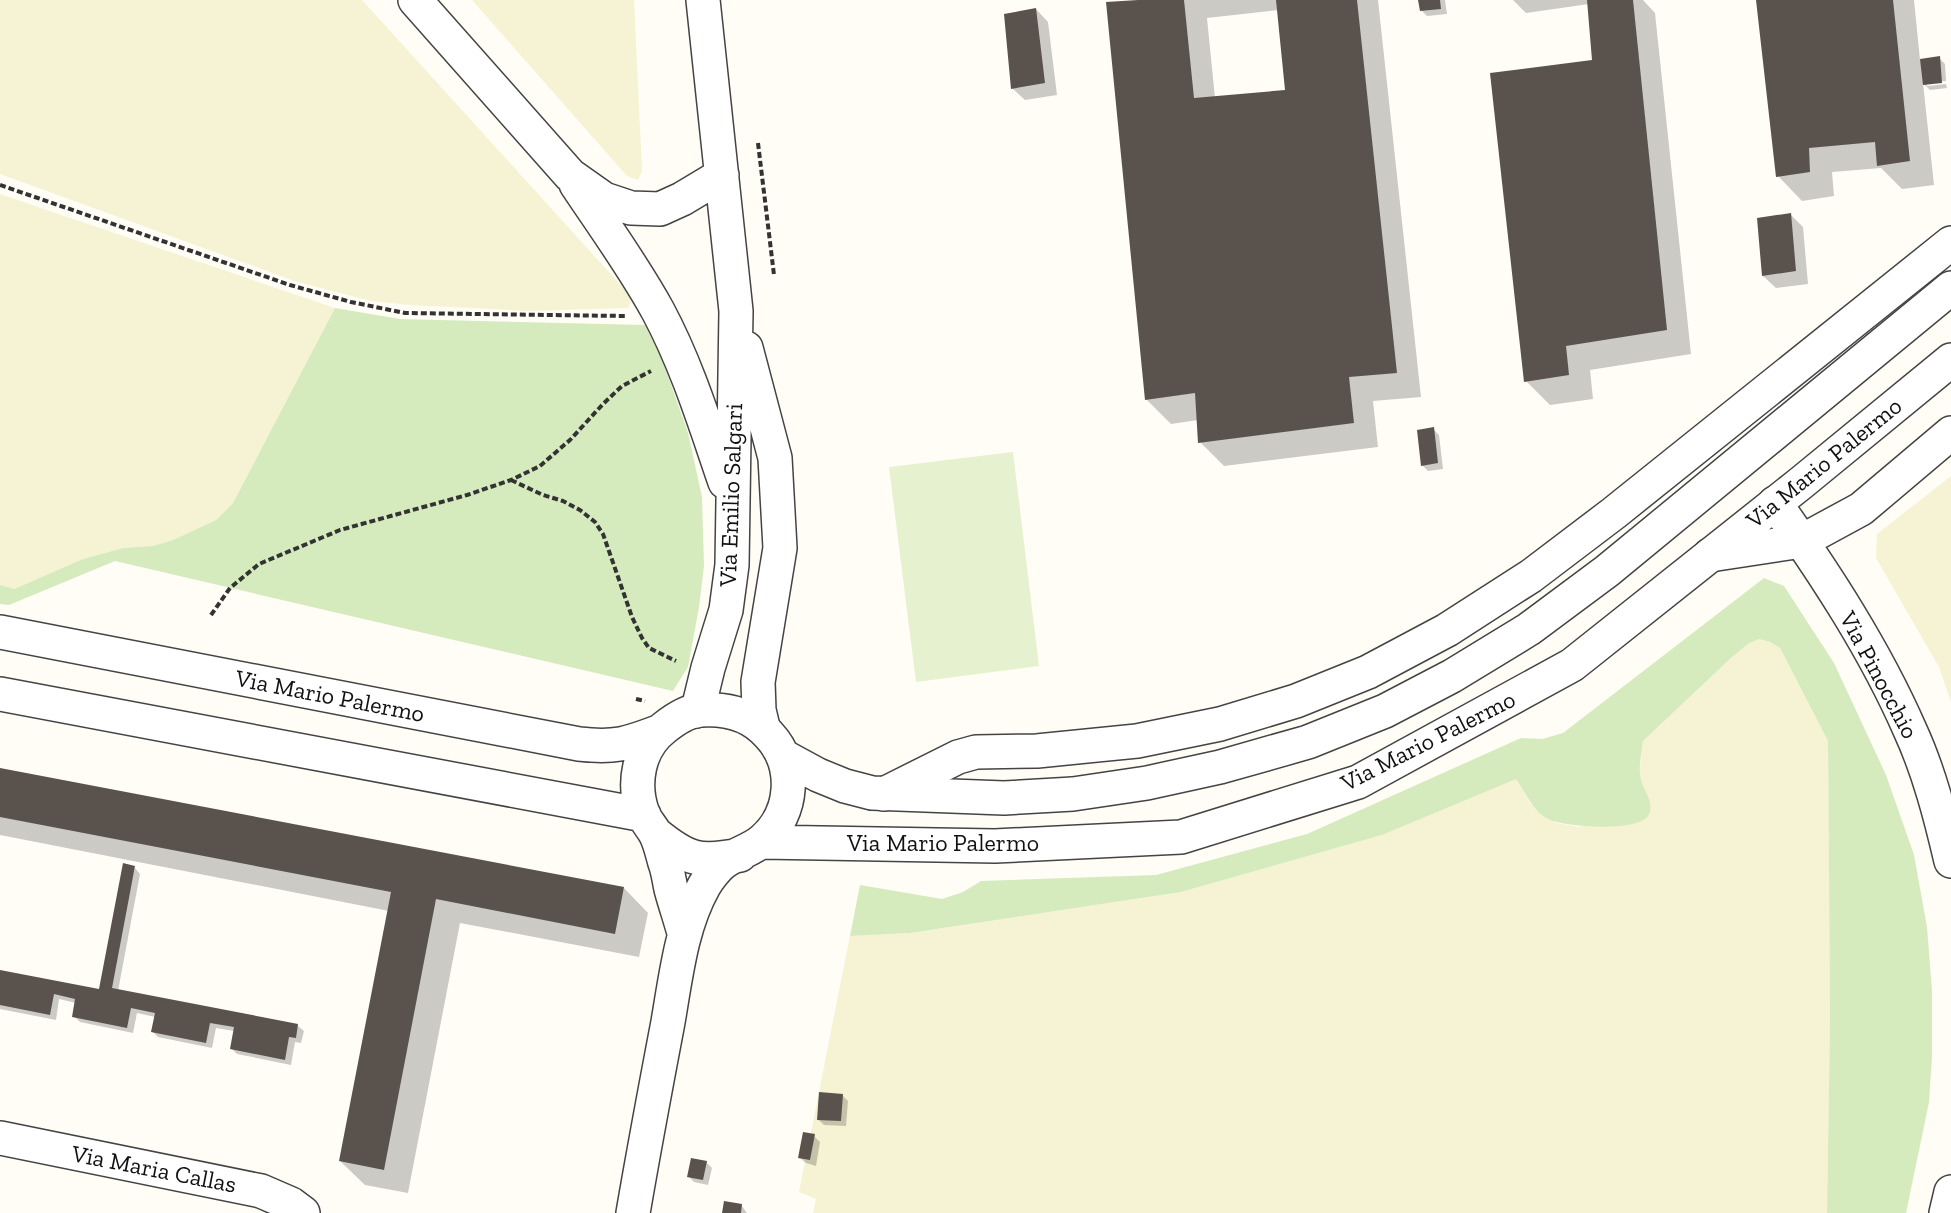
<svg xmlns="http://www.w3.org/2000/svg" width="1951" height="1213" font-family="'Zilla Slab',serif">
<rect width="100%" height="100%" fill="#fffdf5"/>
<path fill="#f6f3d4" d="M0,0H362L628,293L631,302L628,308L528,311L409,305L371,301L297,282L0,174Z
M472,0H634L642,171L638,180L627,176Z
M0,194L335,308L233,503L216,520L173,540L153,546L123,548L83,559L14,589L0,585Z
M1951,476V702L1939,667L1876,558L1877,534Z
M1759,639L1770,642L1780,648L1828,741L1830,1018L1827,1213H813L816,1199L799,1192L850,936L910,933L1181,892L1382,835L1516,778L1530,803L1546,818L1557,823L1579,827L1651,806L1639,775L1643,741L1731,658L1748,644Z"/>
<path fill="#d5ebbd" d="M335,308L400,319L645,325L662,359L688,433L702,497L704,566L699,607L688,667L673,691L115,561L9,605L0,604V585L14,589L83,559L123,548L153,546L173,540L216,520L233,503Z
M1764,578L1784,586L1834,663L1886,775L1914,855L1927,927L1932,991V1056L1929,1102L1906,1213H1827L1830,1018L1828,741L1780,648L1770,642L1759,639L1748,644L1731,658L1643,741C1642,751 1639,763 1640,773C1640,788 1657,802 1648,816C1638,832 1562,828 1546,818C1532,809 1525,792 1516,779L1382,835L1181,892L910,933L850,936L860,885L942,899L963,892L981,881L1156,875L1307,834L1521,738L1542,739L1563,733Z"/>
<path fill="#e6f2cf" d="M1013,452L1039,666L916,682L889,467Z"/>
<path fill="#0003" fill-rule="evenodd" d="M1155,0H1378L1421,397L1373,401L1378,447L1224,466L1200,442L1198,420L1171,424L1146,399ZM1279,10L1287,91L1215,98L1207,18Z
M1419,0H1445L1447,14L1427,16L1421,10Z
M1513,0H1643L1655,13L1691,354L1590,370L1593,399L1550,405L1526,381L1593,62L1589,4L1526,13Z
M1758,0H1914L1920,60L1939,58L1945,64L1946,81L1927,83V86L1946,84L1947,88L1930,90L1923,83L1934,185L1902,189L1881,168L1832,172L1834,196L1802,201L1778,176Z
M1036,9L1048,22L1057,95L1025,100L1012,88Z
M1790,214L1803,227L1808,284L1776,288L1763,276Z
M1433,429L1439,435L1443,469L1428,471L1422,465Z
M0,769L624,888L648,913L639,957L460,923L408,1193L365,1185L340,1161L389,911L0,835Z
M135,868L140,874L118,991L298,1026L304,1031L301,1043L295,1042L291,1065L237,1054L231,1048L234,1031L216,1028L212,1048L158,1037L152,1031L155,1017L137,1013L133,1033L80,1022L74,1016L76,1003L59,999L56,1020L0,1009V971L100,991Z
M842,1095L848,1101L846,1126L824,1125L818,1119Z
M814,1136L820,1142L816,1166L806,1163L800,1158Z
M706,1162L712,1168L708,1185L694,1182L688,1176Z
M741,1205L747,1213H723Z"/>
<path fill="#5a524d" d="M1138,0H1184L1194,98L1285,90L1276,0H1357L1397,373L1349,377L1354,423L1198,443L1195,393L1145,400L1106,2Z
M1418,0H1440L1441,9L1420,11Z
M1587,0H1633L1667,330L1566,346L1569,375L1524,382L1490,73L1592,60Z
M1756,0H1893L1910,161L1877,166L1875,142L1809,148L1810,172L1776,177Z
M1036,8L1045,83L1011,89L1004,14Z
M1940,56L1942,83L1923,85L1920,59Z
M1791,213L1796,271L1762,276L1757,218Z
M1434,427L1438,463L1421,466L1417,430Z
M0,768L624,887L615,934L436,899L384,1170L339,1161L391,892L0,817Z
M123,863L135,866L112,988L298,1024L296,1038L289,1037L285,1060L230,1049L234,1027L210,1023L206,1043L151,1032L155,1013L131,1008L127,1028L72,1017L75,999L54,994L50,1015L0,1005V970L99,989Z
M819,1092L843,1094L841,1121L817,1120Z
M803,1132L815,1134L810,1160L798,1158Z
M691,1158L707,1161L703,1180L687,1177Z
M724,1201L742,1204L741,1213H722Z"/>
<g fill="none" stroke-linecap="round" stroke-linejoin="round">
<defs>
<path id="minor" d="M415,0L570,175L604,199L631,208L660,209L682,199L722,175
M576,184C604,226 634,267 658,311C687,365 705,424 725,482
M746,348L775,458L780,548L758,682L759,710L763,727
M1775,503C1826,575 1875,650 1910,730C1929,771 1941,818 1951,861
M1710,555L1802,541L1861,509L1951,433
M696,711L699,705L708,668L726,610L732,565L736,311L703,0
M884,794L958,757L976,752L1037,751L1137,741L1220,724L1296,701L1368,672L1447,630L1531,576L1614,513L1951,243
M0,1138L261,1191L291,1204L303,1213
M1946,1213L1951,1192"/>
<path id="tertiary" d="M0,632L579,744C615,748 626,744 658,732
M0,694L644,815
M783,756L818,775L845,786L872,793L1004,798L1073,794L1147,783L1220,767L1308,742L1385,711L1452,676L1529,629L1607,571L1951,288
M656,834C688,860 700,863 740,855
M761,842L995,846L1181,837L1358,782L1572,665L1801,483L1951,360
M633,1213C644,1149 656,1085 668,1022C676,976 681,927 704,886C708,879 717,867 724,862C735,854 752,850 763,840C794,813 797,765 769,735C751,714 727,708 700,710C687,711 674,720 664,728C638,748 632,784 643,814C646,821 651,826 655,833C660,842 662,853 665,863C668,871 669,880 671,889C675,904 680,918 684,933"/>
</defs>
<use href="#minor" stroke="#444" stroke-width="36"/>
<use href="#tertiary" stroke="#444" stroke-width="36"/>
<path stroke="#333" stroke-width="4" stroke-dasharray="6 3" stroke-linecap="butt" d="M758,143L774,275
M0,185L290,285L351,302L405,313L625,316
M511,480L543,495L563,501L580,510L595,522L603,534L632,617L642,638L649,648L676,661
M211,615L230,588L259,564L340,530L467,495L511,480L540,466L570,440L603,404L622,386L651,371
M636,699L645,701"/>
<use href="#minor" stroke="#fff" stroke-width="33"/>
<use href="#tertiary" stroke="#fff" stroke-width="33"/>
</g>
<g text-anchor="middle" stroke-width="6" stroke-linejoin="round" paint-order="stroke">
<g font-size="24" fill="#111" stroke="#fff">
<text transform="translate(1824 463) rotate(-39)" y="8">Via Mario Palermo</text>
<text transform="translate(731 495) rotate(-88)" y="8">Via Emilio Salgari</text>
<text transform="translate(1879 675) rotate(62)" y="8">Via Pinocchio</text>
<text transform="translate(330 696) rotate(11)" y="8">Via Mario Palermo</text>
<text transform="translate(1428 741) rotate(-27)" y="8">Via Mario Palermo</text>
<text x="943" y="851">Via Mario Palermo</text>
<text transform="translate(154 1169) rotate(11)" y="8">Via Maria Callas</text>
</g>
</g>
</svg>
